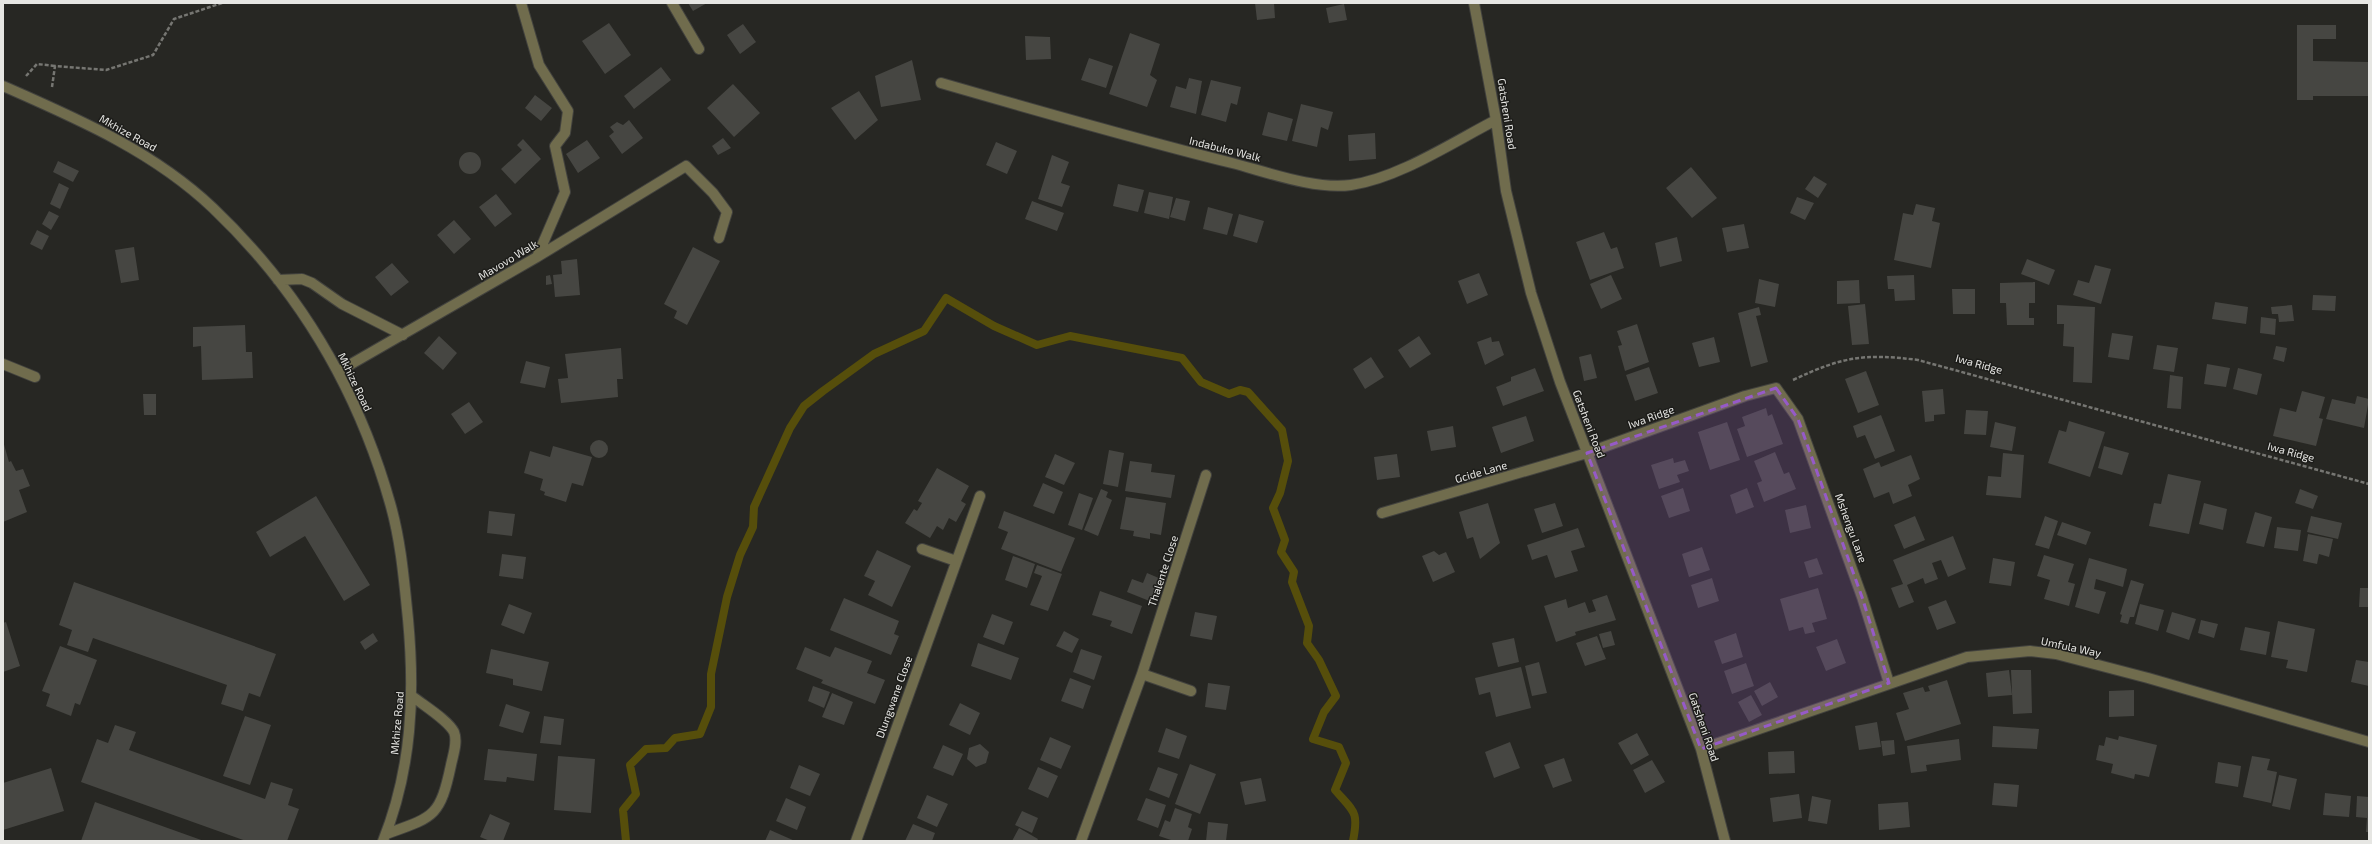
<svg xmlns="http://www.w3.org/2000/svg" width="2372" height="844" font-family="'Exo 2',sans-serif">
<rect width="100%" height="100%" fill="#272723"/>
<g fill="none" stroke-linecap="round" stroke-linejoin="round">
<path stroke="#564e0b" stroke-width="8" d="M626,841L623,810L636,794L630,765L646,749L666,748L675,738L700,734L711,707V674L727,597L740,555L753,527L754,507L790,428L804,406L823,391L874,354L924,331L946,298L994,326L1037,345L1070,336L1182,358L1201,382L1229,394L1240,390L1248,392L1282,430L1288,461L1280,493L1273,508L1285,540L1281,552L1294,572L1292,582L1309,626L1307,643L1319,660L1336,696L1324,712L1313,739L1339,747L1346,763L1335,790C1354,812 1359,811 1353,841"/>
</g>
<path fill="#464642" d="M688,3H707L693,11Z
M1255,3H1274L1275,18L1257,20Z
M1344,4L1347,20L1329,23L1326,8Z
M609,23L631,55L605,74L582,41Z
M743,24L756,42L740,54L727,35Z
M2297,25H2336V39H2313V61L2369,62V96H2313V100H2297Z
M1130,33L1160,44L1150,75L1157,80L1147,107L1109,94Z
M1025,36L1050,37L1051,59L1026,60Z
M1089,58L1113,66L1106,88L1081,80Z
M912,60L921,100L881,107L875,76Z
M661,67L671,80L634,109L624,96Z
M1189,78L1202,81L1196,114L1170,107L1176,86L1186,89Z
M1211,80L1241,87L1237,105L1231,103L1226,122L1201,115Z
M733,84L760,113L734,137L707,108Z
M859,91L878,120L855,140L831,108Z
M535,95L552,108L541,121L525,108Z
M1301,104L1333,112L1328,130L1321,127L1317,147L1292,141Z
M1268,112L1293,119L1287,141L1262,135Z
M629,120L643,138L622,154L609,136L614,132L610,127L617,122L623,125Z
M1375,133L1376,159L1349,161L1348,135Z
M723,138L731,148L718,155L712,146Z
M523,139L541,159L515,184L501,169L522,150L517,145Z
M587,140L600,158L578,173L566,154Z
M996,142L1017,151L1007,174L986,165Z
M459 163a11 11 0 1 1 22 0a11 11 0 1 1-22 0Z
M1052,155L1069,162L1061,183L1070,186L1062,207L1038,199Z
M58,161L79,171L73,182L53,172Z
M1691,167L1717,198L1692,218L1666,188Z
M1814,176L1827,184L1818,198L1805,189Z
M59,183L69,188L60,209L50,204Z
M1118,184L1144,190L1138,212L1113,206Z
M1149,192L1173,197L1169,219L1144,213Z
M496,194L512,214L495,227L479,207Z
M1797,197L1814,203L1805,220L1790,213Z
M1176,198L1190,201L1185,221L1170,217Z
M1032,201L1064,213L1057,231L1025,219Z
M1916,204L1935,208L1932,221L1940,223L1931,268L1894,260L1903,213L1913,215Z
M1208,207L1233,214L1227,235L1203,229Z
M49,211L59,216L51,230L42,224Z
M1239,214L1264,221L1257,243L1233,236Z
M454,220L471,239L454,254L437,235Z
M1744,224L1749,248L1727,252L1722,228Z
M37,230L49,236L42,250L30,244Z
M1604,232L1611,249L1617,247L1624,268L1590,280L1576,242Z
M1677,237L1682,261L1660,267L1655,243Z
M134,247L139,280L121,283L115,250Z
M693,247L720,261L687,325L674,318L677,311L664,304Z
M577,259L580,295L555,297L553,275L562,274L561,261Z
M2027,259L2055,270L2049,285L2021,274Z
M392,263L409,282L391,296L375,277Z
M2095,265L2111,269L2101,304L2073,295L2078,280L2089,283Z
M1479,273L1488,295L1467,304L1458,281Z
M550,275L552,284L546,285V276Z
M1611,275L1622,299L1601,309L1590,284Z
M1914,275L1915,300L1895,301L1894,289H1888L1887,276Z
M1759,279L1779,284L1775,307L1755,303Z
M1859,280L1860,303L1837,304V281Z
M2035,282V303H2029V318H2034V325H2007L2006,303H2000V283Z
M1952,289H1975V314H1953Z
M2313,295L2336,296L2335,311L2312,310Z
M2215,302L2248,307L2246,324L2212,319Z
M1865,304L1869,344L1852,345L1848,306Z
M2057,305L2095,307L2092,383L2073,382L2074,347L2063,346L2064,324H2057Z
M2292,305L2294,321L2279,322L2278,314H2272L2271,307Z
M1759,307L1761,315L1756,316L1768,362L1751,367L1738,313Z
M2261,317L2276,319L2275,335L2260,333Z
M1637,324L1649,362L1625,371L1618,346L1622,345L1617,331Z
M245,325L246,352H252L253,378L202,380L201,346L193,347V327Z
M2112,333L2133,336L2129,360L2108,357Z
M439,336L457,353L443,370L424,353Z
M1419,336L1431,354L1410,368L1398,350Z
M1491,337L1492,342L1499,341L1504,355L1485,365L1477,342Z
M1714,337L1720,362L1699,367L1692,343Z
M2157,345L2178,348L2174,372L2153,369Z
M2276,346L2287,348L2284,362L2273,359Z
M621,348L623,379H617L618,397L561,403L558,379L568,378L565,354Z
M1591,354L1597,378L1584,381L1579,357Z
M1371,357L1384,377L1365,389L1353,369Z
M526,361L550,367L545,388L520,383Z
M2207,364L2230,368L2226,387L2204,384Z
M1649,367L1658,393L1635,401L1626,375Z
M1535,368L1544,391L1503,406L1496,387L1511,381V377Z
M2238,368L2262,374L2257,395L2233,389Z
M1866,371L1879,405L1858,413L1845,379Z
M2170,375L2183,377L2181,409L2167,408Z
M1943,389L1945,414L1934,415V421L1925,422L1922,391Z
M2302,391L2325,397L2319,418L2323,419L2316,446L2273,436L2280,408L2296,412Z
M143,394H156V415H144Z
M2357,396L2369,399L2364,428L2326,419L2332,399L2355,404Z
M469,402L483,422L465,434L451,414Z
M1766,408L1768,416L1772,414L1783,444L1747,457L1737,429L1745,426L1742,417Z
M1966,410L1988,411L1986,435L1964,434Z
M1881,415L1895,451L1875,459L1865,435L1857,438L1853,426Z
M1526,416L1534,441L1501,453L1492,427Z
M2069,421L2105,432L2090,477L2048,463L2059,430L2066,432Z
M1727,422L1740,460L1710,470L1698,432Z
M1995,422L2016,427L2012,451L1990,447Z
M1453,426L1456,447L1431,451L1427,431Z
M590 449a9 9 0 1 1 18 0a9 9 0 1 1-18 0Z
M3,441L9,462L11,461L16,471L23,469L30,486L19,490L27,512L3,522Z
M553,446L592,457L583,486L572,483L566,502L544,495L545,492L540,490L543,479L524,473L530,451L550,457Z
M2104,446L2129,453L2122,475L2098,468Z
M1109,450L1124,453L1118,487L1103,484Z
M1775,452L1784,474L1789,472L1796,489L1764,502L1757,483L1762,481L1754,461Z
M2003,453L2024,455L2021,498L1986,495L1988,476L2001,477Z
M1055,454L1075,463L1064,485L1045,477Z
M1397,454L1400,477L1377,480L1374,457Z
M1911,455L1920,479L1908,485L1912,496L1893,504L1889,492L1874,498L1863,469L1879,462L1881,467Z
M1673,458L1674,463L1685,460L1689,471L1677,475L1680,482L1659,489L1651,465Z
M1130,461L1152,464L1151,472L1175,475L1171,498L1125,491Z
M937,468L969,486L961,501L966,504L956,522L949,518L943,530L937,526L930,538L905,523L914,509L917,511L922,503L918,501Z
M2168,474L2201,481L2189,534L2149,526L2154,503L2161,504Z
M1043,483L1063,492L1054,514L1033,506Z
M1683,488L1690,511L1669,518L1661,496Z
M1747,488L1754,507L1736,514L1730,495Z
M1101,489L1108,492L1106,497L1112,500L1098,536L1084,530Z
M2300,489L2318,496L2313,509L2295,503Z
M1079,493L1093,498L1082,530L1068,525Z
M316,496L370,585L344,601L305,536L270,557L256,532Z
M1126,497L1166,503L1161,535L1150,533V539L1133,536L1134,531L1120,529Z
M1488,503L1500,543L1480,559L1473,537L1467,539L1459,512Z
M1555,503L1563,526L1542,533L1534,509Z
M2204,503L2227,509L2223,530L2199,524Z
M1806,505L1811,528L1790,533L1785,510Z
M489,511L515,514L512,536L487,533Z
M1004,511L1075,538L1061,572L1001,549L1008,532L998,528Z
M2255,512L2272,517L2264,547L2246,543Z
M1915,516L1925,540L1904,549L1894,525Z
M2045,516L2058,521L2049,549L2035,545Z
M2311,516L2342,523L2338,539L2307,532Z
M2062,522L2091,532L2086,545L2057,535Z
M2277,527L2301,530L2298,551L2274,548Z
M1578,528L1585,547L1571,551L1578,571L1555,578L1547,555L1532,560L1527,545Z
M2308,534L2333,539L2329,557L2319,554L2317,564L2303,561Z
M1953,536L1966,569L1948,577L1941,560L1932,563L1938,579L1925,584L1923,578L1907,585L1914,602L1899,608L1891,588L1903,584L1893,560Z
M1702,547L1710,570L1689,577L1682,554Z
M877,550L911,566L892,607L868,595L875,581L864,576Z
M1434,551L1439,555L1446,552L1455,572L1433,582L1422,556Z
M502,554L526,557L523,579L499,576Z
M2044,555L2074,564L2068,582L2075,584L2069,606L2044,599L2050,580L2037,576Z
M1013,556L1035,564L1027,588L1005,580Z
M1817,558L1823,574L1809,578L1804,562Z
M1993,558L2015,562L2011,586L1989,583Z
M2089,558L2127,569L2123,587L2096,579L2094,589L2106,592L2099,614L2075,607Z
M1037,565L1062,574L1048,611L1030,605L1042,576L1034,573Z
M1147,573L1161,579L1152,602L1127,592L1132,579L1143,583Z
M1712,578L1719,601L1698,608L1691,585Z
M2131,580L2144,584L2134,617H2130L2128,624L2120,622L2122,615L2120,614Z
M74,582L276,654L260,697L249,693L243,711L221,704L227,685L93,638L88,652L67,645L72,630L59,625Z
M1818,588L1827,619L1812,623L1815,632L1805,634L1803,627L1789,631L1780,599Z
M2360,588H2369V607H2359Z
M1100,591L1142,606L1132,634L1110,626L1112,621L1092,615Z
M1607,595L1616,620L1575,632L1576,635L1556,642L1544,606L1566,599L1568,608L1585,602L1589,613L1596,611L1592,600Z
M844,598L899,621L894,634L899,636L891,655L830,630Z
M1946,600L1956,623L1937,630L1928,607Z
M509,604L532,613L524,634L501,625Z
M2140,604L2164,610L2158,631L2135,624Z
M1195,612L1217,616L1212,640L1190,636Z
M2172,612L2196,619L2189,640L2166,632Z
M992,614L1013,622L1004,645L983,637Z
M2201,620L2218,624L2214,638L2198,633Z
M2278,621L2315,629L2307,672L2286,668L2288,660L2271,657Z
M6,622L20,666L3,672V623Z
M2245,627L2270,632L2266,655L2240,650Z
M1064,631L1079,639L1072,653L1056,646Z
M1611,631L1615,645L1603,648L1599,634Z
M373,633L378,641L365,650L360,642Z
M1736,633L1743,657L1722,664L1714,641Z
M1597,636L1606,659L1585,666L1576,643Z
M1514,638L1519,662L1498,667L1492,643Z
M1837,639L1846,663L1826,671L1816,647Z
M978,643L1019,658L1011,680L971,666Z
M60,646L97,660L80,705L75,703L71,716L46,706L50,694L42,691Z
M805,647L830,657L835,647L872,661L867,673L885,680L875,704L821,683L823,680L796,669Z
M491,649L549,662L542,691L513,685V679L486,673Z
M1081,649L1102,656L1094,680L1073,672Z
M2356,660L2369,662V686L2351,682Z
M1539,662L1547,693L1532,696L1525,666Z
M1746,663L1754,686L1732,694L1724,671Z
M1521,667L1531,708L1496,717L1490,692L1479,695L1475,678Z
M2009,670L2012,695L1988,697L1986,673Z
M2011,670H2031L2032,713L2013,714Z
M1070,678L1091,686L1083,709L1061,701Z
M1947,680L1961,724L1905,741L1896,713L1909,709L1903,693L1923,687L1925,692L1930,691L1928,686Z
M1770,682L1778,697L1762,706L1754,691Z
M1208,683L1230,686L1226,710L1205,707Z
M813,686L830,692L824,708L808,701Z
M2134,690V716L2109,717V691Z
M832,693L853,702L844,725L822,717Z
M1751,695L1762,715L1749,722L1738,702Z
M960,703L980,713L970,735L949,725Z
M506,704L530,712L523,733L499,726Z
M245,716L271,725L250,785L223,776Z
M544,716L564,719L561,745L540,743Z
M1877,722L1881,747L1859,750L1855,726Z
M115,725L136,732L129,750L265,799L271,782L293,789L288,805L299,809L287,841H246L81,782L97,739L108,743Z
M1993,726L2039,729L2037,749L1992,747Z
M1166,728L1187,736L1179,759L1158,752Z
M1637,733L1649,755L1631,765L1618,743Z
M2119,736L2157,745L2149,777L2135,774L2134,779L2111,773L2113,764L2096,760L2099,745L2104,746L2106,737L2118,740Z
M1050,737L1071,746L1061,769L1040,760Z
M1959,739L1961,760L1926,765L1927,771L1911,773L1907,746Z
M1894,740L1895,754L1883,756L1881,741Z
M1510,742L1520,768L1494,778L1485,752Z
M980,744L989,752L986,763L976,767L967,759L969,748Z
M943,745L963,754L953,776L933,768Z
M488,749L537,754L534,781L507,777L506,782L484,780Z
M1794,751L1795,773L1769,774L1768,752Z
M558,756L595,759L591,813L554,810Z
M2252,756L2270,759L2267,770L2277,772L2271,803L2243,797Z
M1564,758L1572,781L1553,788L1544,765Z
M1652,760L1665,782L1645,793L1633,770Z
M2218,762L2241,766L2238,787L2215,783Z
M1190,764L1216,774L1200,814L1175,804Z
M799,765L820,774L810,796L790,788Z
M1038,767L1058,776L1048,798L1028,789Z
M1158,767L1178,774L1169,798L1149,790Z
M51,768L64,811L3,830V783Z
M2279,775L2297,779L2290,810L2272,806Z
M1261,778L1266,801L1245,805L1240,782Z
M1994,783L2019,785L2017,807L1992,805Z
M2325,793L2351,796L2349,817L2323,815Z
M1799,794L1802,818L1773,822L1770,798Z
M927,795L948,804L937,827L917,818Z
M1812,796L1831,800L1827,824L1808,821Z
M2357,796L2369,797V832H2366L2367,818L2356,817Z
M786,798L806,807L797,830L776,821Z
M1146,798L1166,805L1158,828L1137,820Z
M95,802L204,841H81Z
M1908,802L1910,827L1879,830L1878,804Z
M1175,808L1192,814L1188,827L1192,829L1188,841H1174L1159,836L1165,820L1170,822Z
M1022,811L1038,818L1032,833L1015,825Z
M490,814L510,823L503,841H490L480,837Z
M1208,822L1228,824L1226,841H1206Z
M913,824L935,833L932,841H905Z
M1019,828L1038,839L1037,841H1012Z
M770,830L795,841H765Z"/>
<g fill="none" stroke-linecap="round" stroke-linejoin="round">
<defs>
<path id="minor" d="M521,3L539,65L568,111L565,133L555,146L565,192L537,257
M672,3L699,49
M1474,3L1496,120L1506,191L1531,293L1560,382L1701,749L1725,841
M941,83C1038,111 1135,139 1232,163C1267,172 1315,190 1351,185C1399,178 1453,142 1496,120
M3,86C78,119 153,151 213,208C299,290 358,390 390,503C401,541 404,580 408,619C415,695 412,769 383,841
M278,280L302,279L312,283L342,304L403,335
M3,364L35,377
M339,371L537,257L686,166L713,193L727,212L719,238
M1382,513L1587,453L1745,396L1776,388L1798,419L1862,597L1889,683
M922,549L956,561
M1142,674L1191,691
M1701,749L1967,657L2030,651L2056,654L2148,678L2369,742
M386,834C434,817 440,817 451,765C453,755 458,742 454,732C448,720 423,705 412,696
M856,841L980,496
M1081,841L1142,674L1206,475"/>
</defs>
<use href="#minor" stroke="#42423e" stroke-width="12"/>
<path stroke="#767672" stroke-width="2.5" stroke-dasharray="4 2" stroke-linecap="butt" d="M26,76L37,64L55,66
M52,87L55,66L106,70L153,55L174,19L222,3
M1793,380C1842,357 1863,353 1918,360L2369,484"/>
<use href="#minor" stroke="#706c4d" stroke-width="10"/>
</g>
<path fill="#965ac8" fill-opacity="0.2" stroke="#965ac8" stroke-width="3" stroke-dasharray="8 5" stroke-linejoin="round" d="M1776,388L1798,419L1862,597L1889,683L1701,749L1587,453Z"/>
<g text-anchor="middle" stroke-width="3" stroke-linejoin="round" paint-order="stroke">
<g font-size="11" fill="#e6e6e3" stroke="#1d1d1a">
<text transform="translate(1507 114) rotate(81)" y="4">Gatsheni Road</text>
<text transform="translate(128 133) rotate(29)" y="4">Mkhize Road</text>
<text transform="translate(1225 149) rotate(14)" y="4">Indabuko Walk</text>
<text transform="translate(508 260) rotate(-31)" y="4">Mavovo Walk</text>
<text transform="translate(1979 364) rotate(15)" y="4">Iwa Ridge</text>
<text transform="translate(355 382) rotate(64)" y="4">Mkhize Road</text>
<text transform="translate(1651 417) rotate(-20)" y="4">Iwa Ridge</text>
<text transform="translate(1589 424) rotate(69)" y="4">Gatsheni Road</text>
<text transform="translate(2291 452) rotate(15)" y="4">Iwa Ridge</text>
<text transform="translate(1481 472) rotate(-16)" y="4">Gcide Lane</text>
<text transform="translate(1851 528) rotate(70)" y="4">Mshengu Lane</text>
<text transform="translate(1163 571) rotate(-72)" y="4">Thalente Close</text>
<text transform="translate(2071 647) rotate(12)" y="4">Umfula Way</text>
<text transform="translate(894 697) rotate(-70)" y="4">Dlungwane Close</text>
<text transform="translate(397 723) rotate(-85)" y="4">Mkhize Road</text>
<text transform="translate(1704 727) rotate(71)" y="4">Gatsheni Road</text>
</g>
</g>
<rect width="2372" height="844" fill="none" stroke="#e6e6e3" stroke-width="8"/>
</svg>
